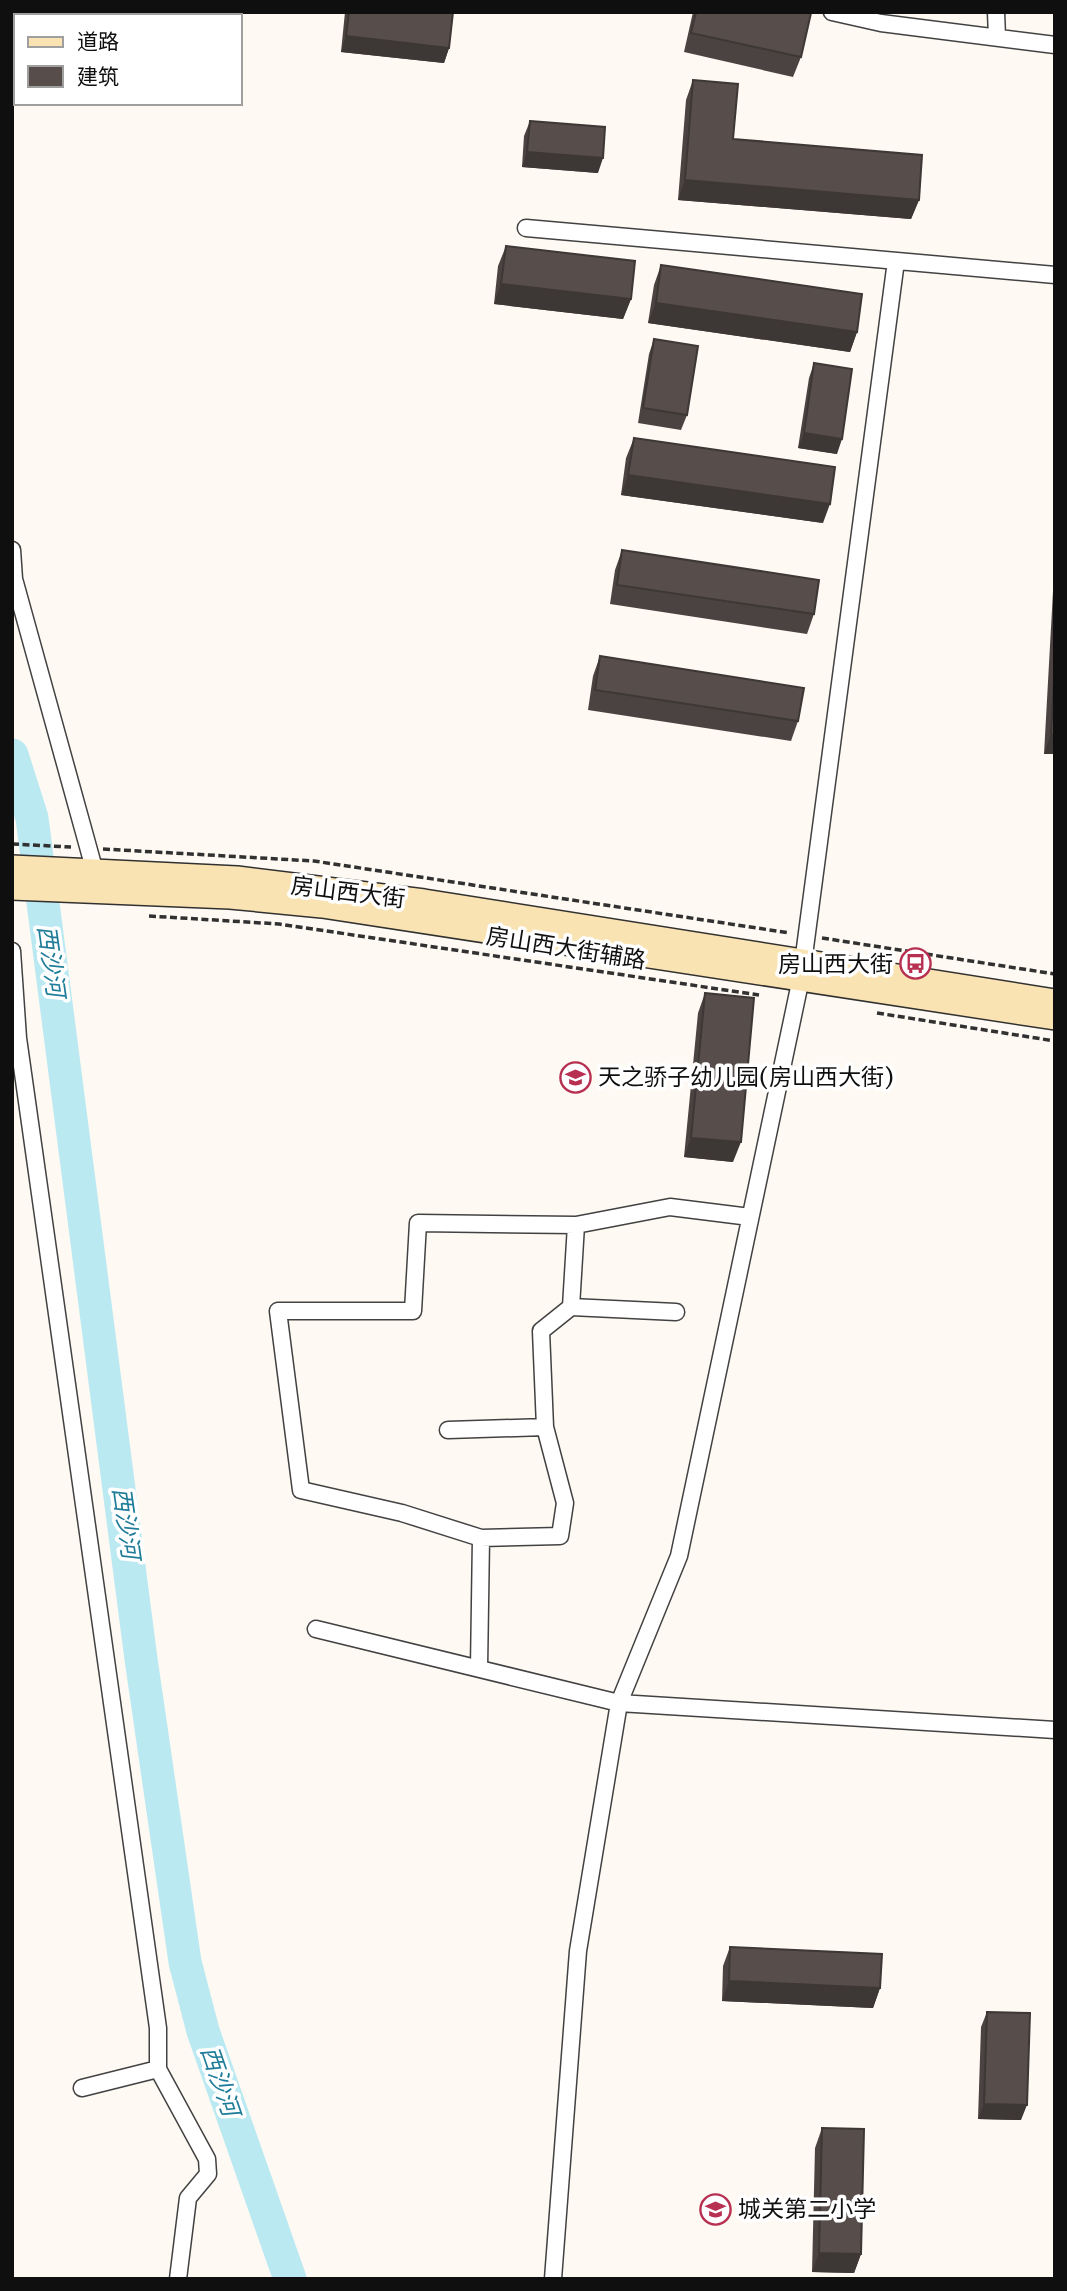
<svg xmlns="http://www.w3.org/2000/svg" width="1067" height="2291" font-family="Merriweather,'Noto Sans SC',serif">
<rect width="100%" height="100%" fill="#fef9f2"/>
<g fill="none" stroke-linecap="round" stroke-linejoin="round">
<path stroke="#bae9f2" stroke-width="33" d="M12,755L32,818L141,1659L185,1962L203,2031L290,2279"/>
<defs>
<path id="minor" d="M832,12L881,23L1055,45
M996,12L997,37
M526,228L1055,275
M12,550L14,579L95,872
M12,951L18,1038L158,2028V2069L82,2088
M571,1307L676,1312
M448,1430L545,1427
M481,1538L560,1536L565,1503L545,1427L541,1331L571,1307L576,1225
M316,1629L619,1703L1055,1730
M479,1668L481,1538L402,1513L301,1490L278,1311H413L418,1223L576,1225L670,1207L750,1217
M158,2069L207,2159L208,2174L188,2198L178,2279
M553,2279L578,1951L619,1703L679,1556L801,978L896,261"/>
<path id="secondary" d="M12,867L237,878L424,901L1055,1001
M12,888L230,897L322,906L1055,1018"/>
</defs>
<use href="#minor" stroke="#424242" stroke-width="19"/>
<use href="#secondary" stroke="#313131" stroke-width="26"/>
<path stroke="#313131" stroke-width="3.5" stroke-dasharray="7 3.5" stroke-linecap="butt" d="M12,844L71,847
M103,849L314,861L790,933
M149,916L279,924L759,995
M822,938L1055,974
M877,1013L1055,1041"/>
<use href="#minor" stroke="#fff" stroke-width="16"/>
<use href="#secondary" stroke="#fae3b2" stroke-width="23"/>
</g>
<path fill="#4b4341" d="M345,12H453L449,48L444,63L341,52Z
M693,12L811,13L801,57L793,77L684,52Z
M693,80L733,139L919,200L911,219L678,200L686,100Z
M530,121L598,173L522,167L524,136Z
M506,246L631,299L623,319L494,304L498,266Z
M661,265L857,332L850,352L648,323L654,285Z
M654,339L687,415L681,430L638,423L649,354Z
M814,363L837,454L798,448L809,378Z
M634,438L823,523L621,495L626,458Z
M622,550L814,614L807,634L610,604L615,570Z
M1055,555V754H1044Z
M600,656L798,721L791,741L588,710L593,676Z
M705,993L733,1162L684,1157L698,1013Z
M730,1947L880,1988L873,2008L722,2001L723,1966Z
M987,2012L1021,2120L978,2119L981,2027Z
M822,2128L861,2254L854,2273L812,2272L815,2148Z"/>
<path fill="#3d3735" d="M346,36L449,48L444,63L341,52Z
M527,152L603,158L598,173L522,167Z
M685,180L919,200L911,219L678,200Z
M501,284L631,299L623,319L494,304Z
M656,303L857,332L850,352L648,323Z
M804,433L842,439L837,454L798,448Z
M628,475L830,504L823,523L621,495Z
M1051,734H1055V754H1044Z
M691,1138L741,1142L733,1162L684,1157Z
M729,1981L880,1988L873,2008L722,2001Z
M984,2104L1027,2105L1021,2120L978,2119Z
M819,2253L861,2254L854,2273L812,2272Z"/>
<path fill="#574e4c" stroke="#3d3735" stroke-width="2" d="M349,12H453L449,48L346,36Z
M696,12H810L811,13L801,57L691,33Z
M693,80L738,84L733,139L922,155L919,200L685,180Z
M530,121L605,127L603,158L527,152Z
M506,246L635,261L631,299L501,284Z
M661,265L862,294L857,332L656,303Z
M654,339L698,346L687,415L643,408Z
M814,363L852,369L842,439L804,433Z
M634,438L835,467L830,504L628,475Z
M622,550L819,580L814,614L617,585Z
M600,656L804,688L798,721L595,690Z
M1055,663V734H1051Z
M705,993L754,998L741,1142L691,1138Z
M730,1947L882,1954L880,1988L729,1981Z
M987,2012L1030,2013L1027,2105L984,2104Z
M822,2128L864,2129L861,2254L819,2253Z"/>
<defs>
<symbol id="bus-ring" viewBox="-11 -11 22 22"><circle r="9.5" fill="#fff" stroke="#b73051" stroke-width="1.5"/><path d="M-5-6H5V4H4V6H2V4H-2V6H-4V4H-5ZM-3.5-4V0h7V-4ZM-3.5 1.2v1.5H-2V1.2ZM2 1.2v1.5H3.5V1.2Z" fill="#b73051"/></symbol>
<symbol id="school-ring" viewBox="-11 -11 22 22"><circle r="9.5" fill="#fff" stroke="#b73051" stroke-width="1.5"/><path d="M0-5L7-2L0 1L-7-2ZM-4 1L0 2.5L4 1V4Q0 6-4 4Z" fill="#b73051"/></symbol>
</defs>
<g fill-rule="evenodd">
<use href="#bus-ring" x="898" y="946" width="35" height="35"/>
<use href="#school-ring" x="558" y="1060" width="35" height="35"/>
<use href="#school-ring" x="698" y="2192" width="35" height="35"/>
</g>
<g text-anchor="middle" stroke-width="7" stroke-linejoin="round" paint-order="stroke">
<g font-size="23" fill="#0f0f0f" stroke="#fff">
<text transform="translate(348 892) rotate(7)" y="8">房山西大街</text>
<text transform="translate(566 948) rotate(9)" y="8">房山西大街辅路</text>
</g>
<g font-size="23" fill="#0f0f0f" stroke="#fff" text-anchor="start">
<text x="893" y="972" text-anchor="end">房山西大街</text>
<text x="598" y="1085">天之骄子幼儿园(房山西大街)</text>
<text x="738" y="2217">城关第二小学</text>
</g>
<g font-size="24" font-style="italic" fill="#207d9a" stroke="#fff">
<text transform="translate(51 961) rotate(82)" y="8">西沙河</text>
<text transform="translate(126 1523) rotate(82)" y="8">西沙河</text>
<text transform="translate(220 2081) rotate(71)" y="8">西沙河</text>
</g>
</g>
<rect width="1067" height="2291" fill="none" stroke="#0f0f0f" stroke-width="28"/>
<rect x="14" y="14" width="228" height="91" fill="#ffffff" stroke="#9f9f9f" stroke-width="2"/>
<rect x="28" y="37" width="35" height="10" fill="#fae3b2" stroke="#9f9f9f" stroke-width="2"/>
<text x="77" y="49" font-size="21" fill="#0f0f0f">道路</text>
<rect x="28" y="66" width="35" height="21" fill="#574e4c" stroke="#9f9f9f" stroke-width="2"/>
<text x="77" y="84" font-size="21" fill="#0f0f0f">建筑</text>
</svg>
